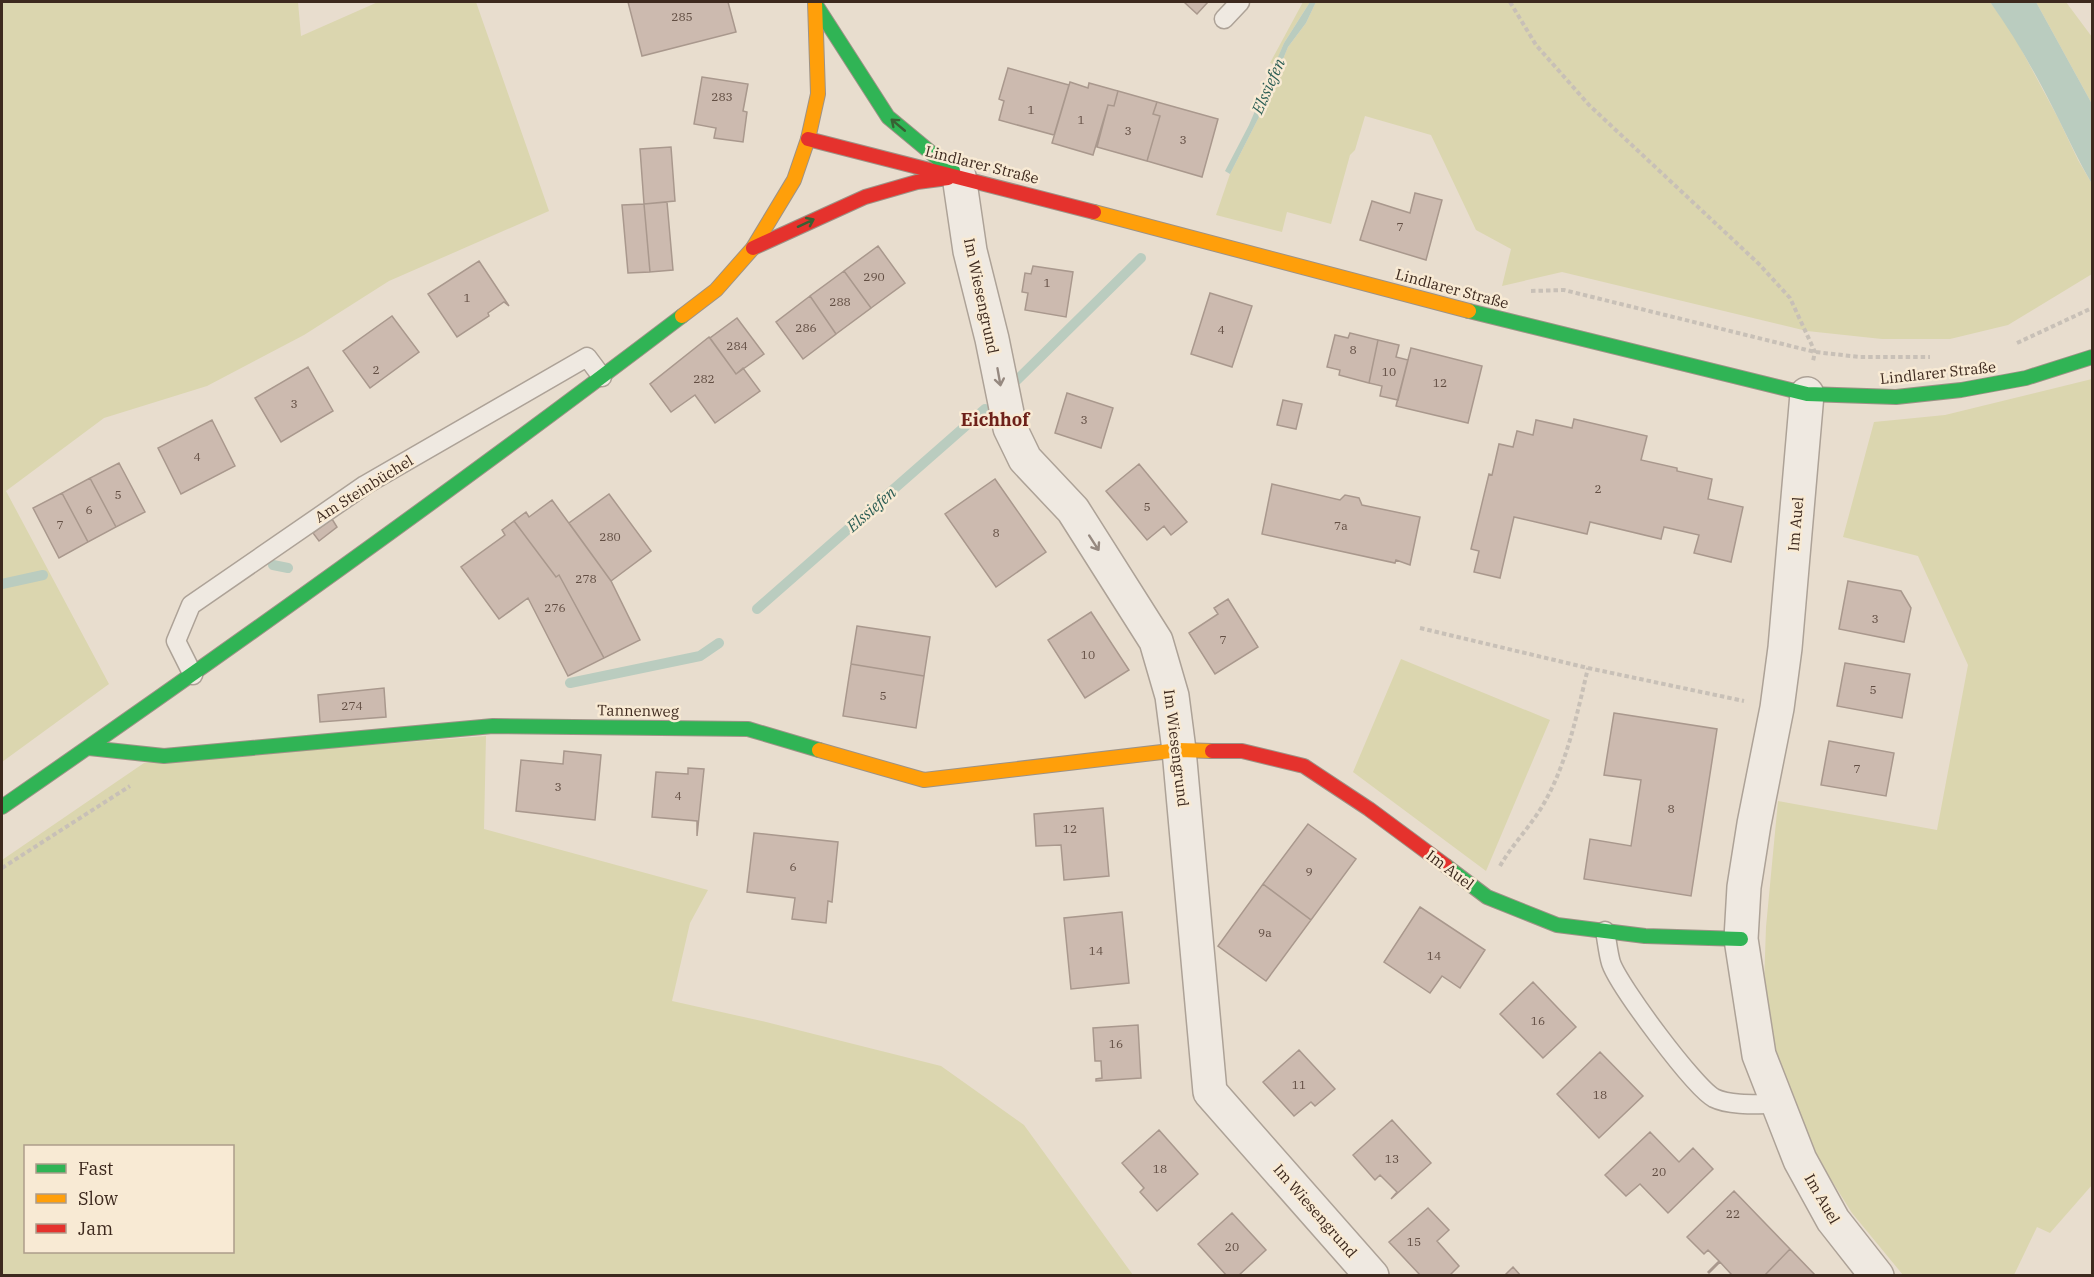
<svg xmlns="http://www.w3.org/2000/svg" width="2094" height="1277" font-family="'IBM Plex Serif',serif">
<rect width="100%" height="100%" fill="#e8ddce"/>
<path fill="#dbd6af" fill-rule="evenodd" d="M2,2H298L301,36L378,2H476L549,211L389,281L304,335L207,386L104,418L6,491L109,684L2,762Z
M1303,2H1310L1284,43L1275,65L1270,63Z
M1316,2H1990L2012,32L2058,118L2078,160L2092,184V274L2008,325L1950,339H1882L1807,331L1562,272L1502,286L1511,249L1476,230L1431,135L1365,116L1355,150L1350,155L1331,224L1287,212L1282,232L1216,215L1230,174L1260,115L1288,47L1306,23Z
M2036,2H2066L2092,37V104Z
M2092,379V1185L2050,1233L2037,1227L2014,1275H1903L1852,1213L1820,1162L1784,1077L1775,1047L1764,985L1766,927L1778,801L1937,830L1968,665L1918,556L1843,537L1874,422L1945,415Z
M1401,659L1550,720L1486,871L1353,772Z
M486,736L484,829L708,890L690,923L672,1001L766,1022L941,1066L1024,1125L1133,1275L2,1276V860L144,763ZM26,1146H232V1252H26Z"/>
<path fill="#baccbf" d="M1310,2H1316L1306,23L1288,47L1260,115L1230,174L1225,171L1249,125L1284,43Z
M1990,2H2036L2092,104V184C2079,162 2069,140 2058,118C2038,78 2016,38 1990,2Z"/>
<g fill="none" stroke-linecap="round" stroke-linejoin="round">
<path stroke="#baccbf" stroke-width="10" d="M1017,380L1141,258
M273,565L288,568
M2,584L43,575
M757,609L985,409
M570,683L700,656L719,643"/>
</g>
<path fill="#ccbaaf" stroke="#a9988d" stroke-width="1.5" d="M628,2H728L736,32L642,56Z
M1184,2H1208L1197,14Z
M1008,68L1069,85L1054,135L999,120L1004,101L999,99Z
M702,77L748,84L743,111L747,112L743,142L714,138L716,128L694,124Z
M1070,82L1088,88L1089,83L1118,91L1114,106L1108,105L1093,155L1052,143Z
M1118,91L1157,102L1153,114L1160,116L1147,161L1097,147L1108,105L1114,106Z
M1157,102L1218,119L1202,177L1147,161L1160,116L1153,114Z
M671,147L675,201L644,204L640,149Z
M1415,193L1442,200L1426,260L1360,240L1372,201L1410,213Z
M667,202L673,270L650,272L644,204Z
M644,204L650,272L628,273L622,205Z
M878,246L905,283L871,308L844,271Z
M479,261L509,306L504,302L488,313L489,316L457,337L428,294Z
M1033,266L1073,272L1066,317L1025,310L1028,293L1022,292L1025,273L1031,274Z
M844,271L871,308L836,334L810,296Z
M1210,293L1252,306L1232,367L1191,354Z
M810,296L836,334L803,359L776,322Z
M392,316L419,352L370,388L343,351Z
M737,318L764,354L736,374L710,338Z
M1350,333L1378,340L1369,383L1339,375L1340,370L1327,367L1335,335L1348,338Z
M709,337L736,374L743,368L760,391L715,423L695,395L671,412L650,384Z
M1378,340L1399,345L1396,357L1408,360L1398,400L1380,396L1382,386L1369,383Z
M1411,348L1482,366L1468,423L1396,406Z
M308,367L333,411L281,442L255,398Z
M1067,393L1113,408L1101,448L1055,433Z
M1283,400L1302,404L1296,429L1277,425Z
M1574,419L1647,436L1641,460L1677,468V471L1712,479L1708,499L1743,507L1731,562L1694,553L1699,535L1664,527L1661,539L1590,522L1587,534L1514,517L1500,578L1474,572L1479,551L1471,549L1489,474L1492,475L1499,444L1513,447L1517,431L1533,435L1536,420L1572,428Z
M212,420L235,466L181,494L158,448Z
M119,463L145,512L116,527L90,478Z
M1139,464L1187,522L1171,535L1164,526L1147,540L1106,491Z
M90,478L116,527L88,542L62,493Z
M995,479L1046,552L996,587L945,514Z
M1272,484L1340,500L1345,495L1359,498L1362,505L1420,517L1410,565L1396,560L1395,563L1262,534Z
M62,493L88,542L59,558L33,508Z
M609,494L651,551L611,581L569,523Z
M552,500L611,581L640,640L604,658L559,575L556,577L514,521L526,512L529,517Z
M332,519L337,527L319,541L313,533Z
M514,521L556,577L559,575L604,658L568,676L528,598L499,619L461,567L505,535L502,530Z
M1848,581L1901,591L1911,608L1904,642L1839,629Z
M1228,599L1258,647L1215,674L1189,633L1218,614L1214,608Z
M1091,612L1129,670L1085,698L1048,640Z
M857,626L930,637L924,676L851,664Z
M1845,663L1910,674L1902,718L1837,706Z
M851,664L924,676L916,728L843,716Z
M384,688L386,717L320,722L318,695Z
M1614,713L1717,729L1691,896L1584,879L1590,839L1631,846L1641,780L1604,775Z
M1829,741L1894,753L1886,796L1821,785Z
M564,751L601,755L595,820L516,811L521,760L563,764Z
M688,768L704,769L697,836V821L652,817L656,772L688,774Z
M1103,808L1109,876L1064,880L1061,845L1036,846L1034,814Z
M1308,824L1356,859L1311,920L1263,884Z
M754,833L838,842L832,902L828,901L826,923L792,919L795,898L747,892Z
M1263,884L1311,920L1266,981L1218,946Z
M1420,907L1485,950L1460,988L1442,976L1430,993L1384,962Z
M1122,912L1129,983L1071,989L1064,918Z
M1533,982L1576,1027L1543,1058L1500,1014Z
M1138,1025L1141,1078L1096,1081V1079L1102,1078L1101,1061H1095L1093,1028Z
M1299,1050L1335,1089L1315,1106L1311,1102L1294,1116L1263,1082Z
M1600,1052L1643,1096L1599,1138L1557,1094Z
M1392,1120L1431,1163L1391,1199L1397,1192L1380,1175L1375,1180L1353,1155Z
M1159,1130L1198,1174L1157,1211L1140,1192L1144,1188L1122,1163Z
M1650,1132L1679,1162L1693,1148L1713,1169L1668,1213L1640,1184L1626,1196L1605,1175Z
M1734,1191L1790,1249L1764,1276H1729L1731,1274L1720,1262L1709,1273L1708,1272L1719,1261L1708,1250L1704,1254L1687,1237Z
M1428,1208L1449,1230L1437,1241L1459,1266L1449,1276H1421L1389,1242Z
M1232,1213L1266,1250L1238,1276H1227L1198,1244Z
M1790,1249L1816,1276H1764Z
M1513,1267L1521,1276H1504Z"/>
<g fill="none" stroke-linecap="round" stroke-linejoin="round">
<defs>
<path id="lane" d="M1224,19L1240,2
M193,675L176,641L191,605L365,485L587,357L602,377
M1605,931C1607,941 1608,953 1611,963C1619,986 1694,1087 1714,1098C1730,1106 1760,1104 1778,1104"/>
<path id="street" d="M959,176L970,251L992,339L1010,428L1025,459L1073,510L1156,641L1172,696L1179,750L1210,1092L1372,1276
M1807,394L1785,648L1777,708L1754,824L1744,887L1741,939L1759,1055L1800,1160L1833,1220L1877,1276"/>
<path id="fast" d="M816,5L888,117L953,171
M1469,311L1807,394L1896,397L1961,390L2026,378L2092,357
M89,748L164,756L493,726L748,729L819,750
M2,807C232,648 460,485 682,316
M1446,866L1487,897L1557,925L1645,936L1741,939"/>
<path id="slow" d="M1094,212L1469,311
M682,316L716,290L753,248L794,180L808,139L818,94L815,2
M819,750L924,780L1179,750L1212,751"/>
<path id="jam" d="M808,139L1094,212
M753,248L865,197L917,182L948,178
M1212,751H1242L1304,766L1369,809L1446,866"/>
</defs>
<use href="#lane" stroke="#ada297" stroke-width="21"/>
<use href="#street" stroke="#ada297" stroke-width="36"/>
<use href="#fast" stroke="#9d9286" stroke-width="16"/>
<use href="#slow" stroke="#9d9286" stroke-width="16"/>
<use href="#jam" stroke="#9d9286" stroke-width="16"/>
<path stroke="#c8c0b7" stroke-width="4" stroke-dasharray="4.5 3" stroke-linecap="butt" d="M1510,2L1536,45L1589,105L1759,264L1790,298L1815,352L1813,361
M1531,291L1564,290L1815,352L1860,357H1930
M2017,343L2092,308
M1420,628L1588,668L1744,701
M1500,866C1512,845 1530,827 1543,805C1567,764 1577,714 1588,668
M2,868L130,786"/>
<use href="#lane" stroke="#efe9e1" stroke-width="18"/>
<use href="#street" stroke="#efe9e1" stroke-width="33"/>
<use href="#fast" stroke="#30b455" stroke-width="14"/>
<use href="#slow" stroke="#ff9f0a" stroke-width="14"/>
<use href="#jam" stroke="#e5322d" stroke-width="14"/>
</g>
<defs><path id="oneway-shaft" d="M-6 0H5M1.5-3L5.5 0L1.5 3" fill="none" stroke-width="1.6" stroke-linecap="round" stroke-linejoin="round" transform="scale(1.5)"/></defs>
<g stroke="#386134">
<use href="#oneway-shaft" transform="translate(898 125) rotate(-140)"/>
<use href="#oneway-shaft" transform="translate(806 223) rotate(-25)"/>
</g>
<g stroke="#968980">
<use href="#oneway-shaft" transform="translate(999 377) rotate(80)"/>
<use href="#oneway-shaft" transform="translate(1094 543) rotate(57)"/>
</g>
<g text-anchor="middle" stroke-width="5" stroke-linejoin="round" paint-order="stroke">
<g font-size="12" fill="#614d42">
<text x="682" y="21">285</text>
<text x="722" y="101">283</text>
<text x="1031" y="114">1</text>
<text x="1081" y="124">1</text>
<text x="1128" y="135">3</text>
<text x="1183" y="144">3</text>
<text x="1400" y="231">7</text>
<text x="874" y="281">290</text>
<text x="1047" y="287">1</text>
<text x="467" y="302">1</text>
<text x="840" y="306">288</text>
<text x="806" y="332">286</text>
<text x="1221" y="334">4</text>
<text x="737" y="350">284</text>
<text x="1353" y="354">8</text>
<text x="376" y="374">2</text>
<text x="1389" y="376">10</text>
<text x="704" y="383">282</text>
<text x="1440" y="387">12</text>
<text x="294" y="408">3</text>
<text x="1084" y="424">3</text>
<text x="197" y="461">4</text>
<text x="1598" y="493">2</text>
<text x="118" y="499">5</text>
<text x="1147" y="511">5</text>
<text x="89" y="514">6</text>
<text x="60" y="529">7</text>
<text x="1341" y="530">7a</text>
<text x="996" y="537">8</text>
<text x="610" y="541">280</text>
<text x="586" y="583">278</text>
<text x="555" y="612">276</text>
<text x="1875" y="623">3</text>
<text x="1223" y="644">7</text>
<text x="1088" y="659">10</text>
<text x="1873" y="694">5</text>
<text x="883" y="700">5</text>
<text x="352" y="710">274</text>
<text x="1857" y="773">7</text>
<text x="558" y="791">3</text>
<text x="678" y="800">4</text>
<text x="1671" y="813">8</text>
<text x="1070" y="833">12</text>
<text x="793" y="871">6</text>
<text x="1309" y="876">9</text>
<text x="1265" y="937">9a</text>
<text x="1096" y="955">14</text>
<text x="1434" y="960">14</text>
<text x="1538" y="1025">16</text>
<text x="1116" y="1048">16</text>
<text x="1299" y="1089">11</text>
<text x="1600" y="1099">18</text>
<text x="1392" y="1163">13</text>
<text x="1160" y="1173">18</text>
<text x="1659" y="1176">20</text>
<text x="1733" y="1218">22</text>
<text x="1414" y="1246">15</text>
<text x="1232" y="1251">20</text>
</g>
<g font-size="15" fill="#3d291e" stroke="#f8ead4">
<text transform="translate(982 165) rotate(14)" y="5">Lindlarer Straße</text>
<text transform="translate(1452 289) rotate(15)" y="5">Lindlarer Straße</text>
<text transform="translate(981 296) rotate(78)" y="5">Im Wiesengrund</text>
<text transform="translate(1938 373) rotate(-6)" y="5">Lindlarer Straße</text>
<text transform="translate(364 489) rotate(-32)" y="5">Am Steinbüchel</text>
<text transform="translate(1796 524) rotate(-85)" y="5">Im Auel</text>
<text transform="translate(638 711) rotate(1)" y="5">Tannenweg</text>
<text transform="translate(1176 748) rotate(83)" y="5">Im Wiesengrund</text>
<text transform="translate(1450 870) rotate(37)" y="5">Im Auel</text>
<text transform="translate(1822 1199) rotate(60)" y="5">Im Auel</text>
<text transform="translate(1315 1211) rotate(49)" y="5">Im Wiesengrund</text>
</g>
<g font-size="16" font-style="italic" fill="#2c5e55" stroke="#f8ead4">
<text transform="translate(1268 86) rotate(-66)" y="6">Elssiefen</text>
<text transform="translate(871 509) rotate(-41)" y="6">Elssiefen</text>
</g>
<g font-size="18" font-weight="bold" fill="#6e2119" stroke="#f8ead4">
<text x="995" y="426">Eichhof</text>
</g>
</g>
<rect width="2094" height="1277" fill="none" stroke="#3d291e" stroke-width="6"/>
<rect x="24" y="1145" width="210" height="108" fill="#f8ead4" stroke="#ad9d8b" stroke-width="1.5"/>
<rect x="36" y="1164" width="30" height="9" fill="#30b455" stroke="#ad9d8b" stroke-width="1.5"/>
<text x="78" y="1175" font-size="18" fill="#3d291e">Fast</text>
<rect x="36" y="1194" width="30" height="9" fill="#ff9f0a" stroke="#ad9d8b" stroke-width="1.5"/>
<text x="78" y="1205" font-size="18" fill="#3d291e">Slow</text>
<rect x="36" y="1224" width="30" height="9" fill="#e5322d" stroke="#ad9d8b" stroke-width="1.5"/>
<text x="78" y="1235" font-size="18" fill="#3d291e">Jam</text>
</svg>
